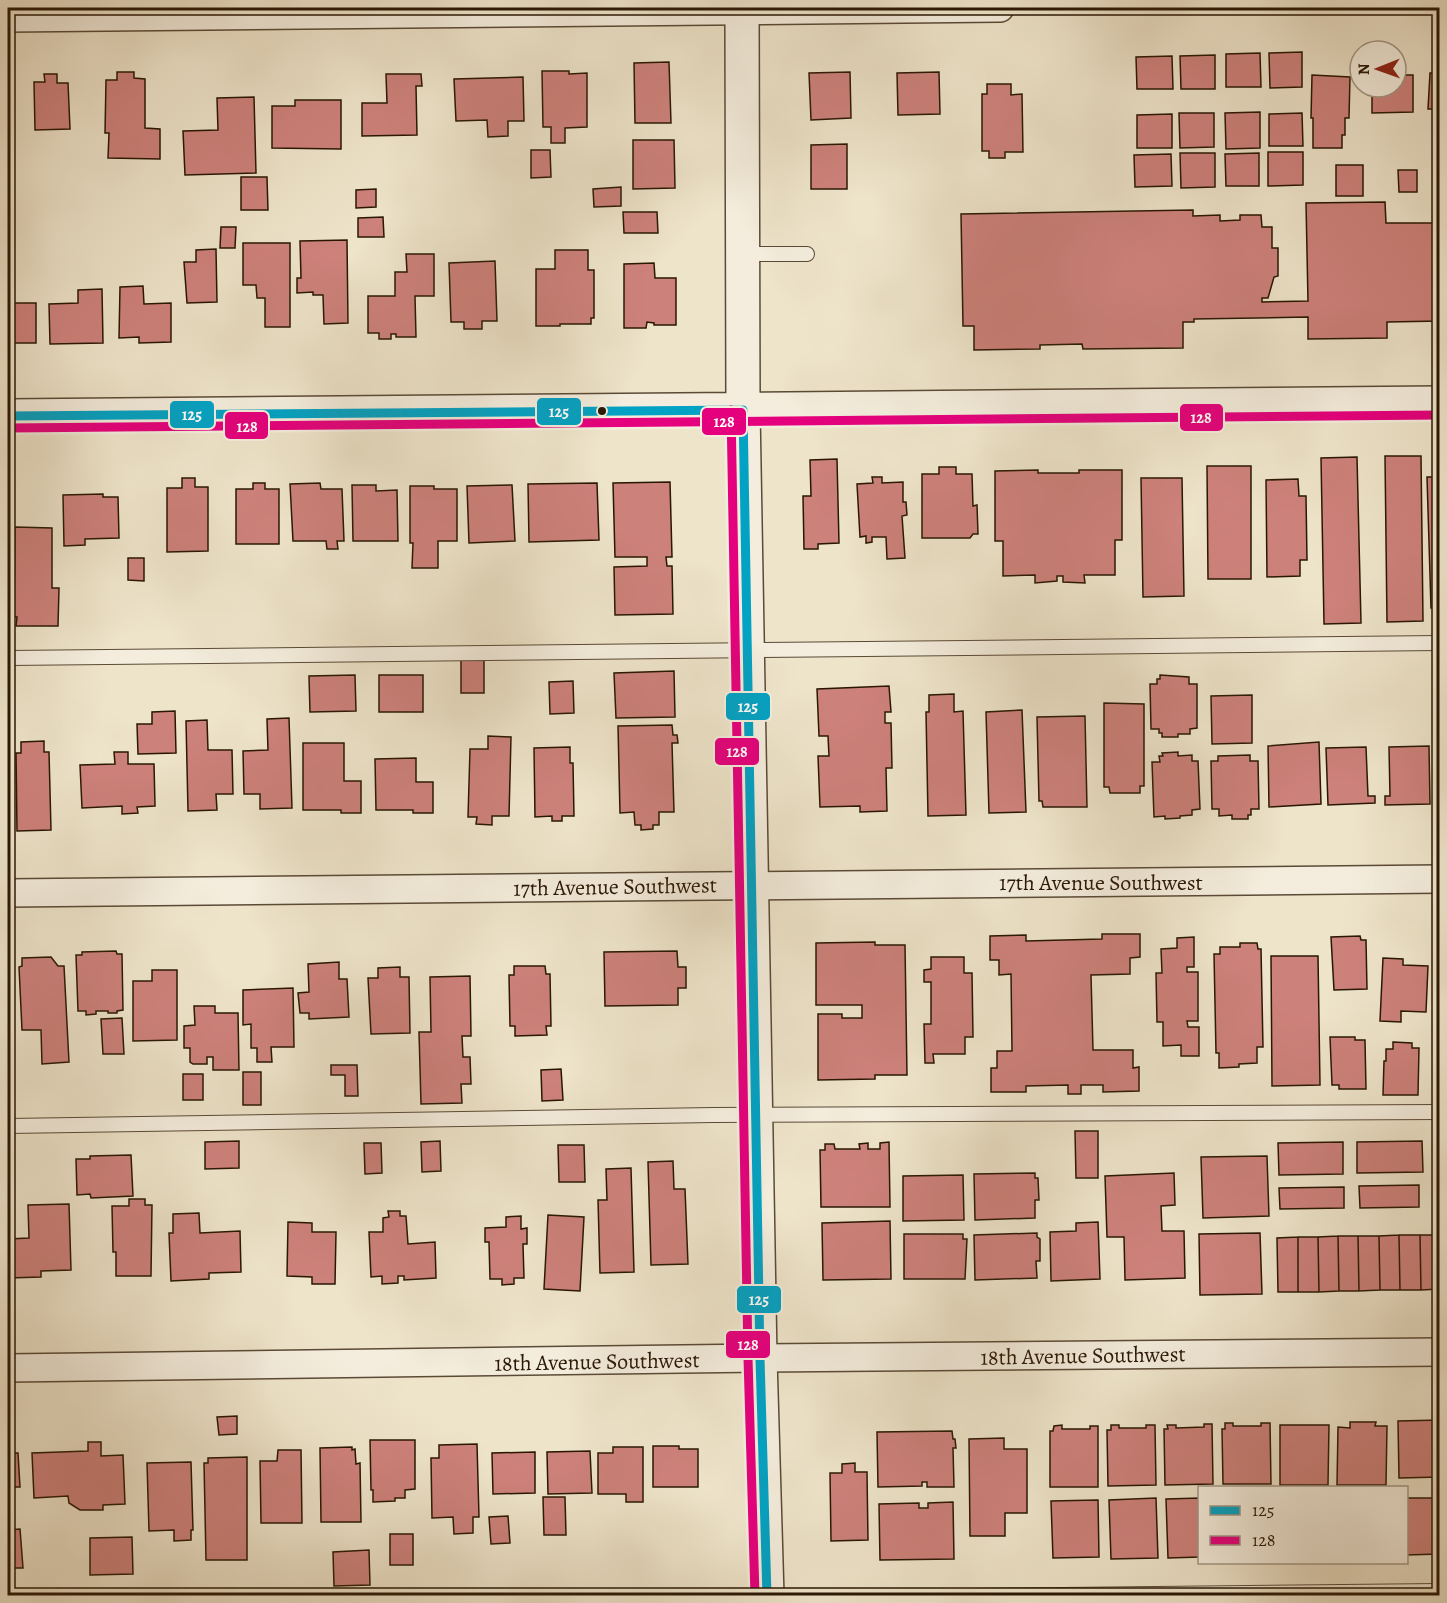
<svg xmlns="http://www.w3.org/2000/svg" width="1447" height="1603" font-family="Alegreya,serif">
<rect width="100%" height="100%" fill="#eee4ca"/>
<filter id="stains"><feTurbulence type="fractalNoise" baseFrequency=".00333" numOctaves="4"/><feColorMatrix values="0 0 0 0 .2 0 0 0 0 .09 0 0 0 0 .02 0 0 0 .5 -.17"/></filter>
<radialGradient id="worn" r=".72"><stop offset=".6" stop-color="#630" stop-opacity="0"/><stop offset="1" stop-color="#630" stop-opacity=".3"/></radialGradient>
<path fill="#cd817b" stroke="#291704" stroke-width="1.5" d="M1302,52V87L1270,88L1269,53Z
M1260,53L1261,87H1226V54Z
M1215,55V89H1181L1180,56Z
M1172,56L1173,89H1137L1136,57Z
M669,62L671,123H635L634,63Z
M542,71H569V74L587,73V127L565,128V143H551V127H543Z
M117,72H134V78L145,79V128L160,129V159L108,158L109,133H105L106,80H117Z
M850,72L851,118L811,120L809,73Z
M939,72L940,114L898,115L897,73Z
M1430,73H1440V109H1428Z
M44,74H57V83H68L70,129L35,130L34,82H45Z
M386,74H421L422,86H416L417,135L362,136V103H387Z
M1312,75L1350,77L1349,118H1345V135H1342V148H1313V118H1311Z
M1396,75H1413V112L1372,113V87H1396Z
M523,77L524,121H508V136L488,137L487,120L456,121L454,79Z
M987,84H1011V95L1022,94L1023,152H1005V158H989V151H982V94H987Z
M254,97L256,173L185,175L183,131L218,130L217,98Z
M295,100H341V149L272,148V106H295Z
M1260,112V148L1226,149L1225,113Z
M1179,113H1214V147L1180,148Z
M1302,113L1303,146H1269V114Z
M1172,114V148H1137V115Z
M633,140H674L675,188L633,189Z
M847,144V189H811V145Z
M531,150H550L551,177L531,178Z
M1268,152H1303V185L1268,186Z
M1180,153H1215V187L1181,188Z
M1259,153V186H1226L1225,154Z
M1171,154L1172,186L1135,187L1134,155Z
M1336,165H1363V196H1336Z
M11,169L12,207H8V170Z
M1398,170H1417V192H1399Z
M241,177H267L268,210H241Z
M621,187V206L594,207L593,189Z
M376,189V207L356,208V190Z
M1385,202L1386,223H1440V321L1387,322V338L1308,339V317L1194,319V322H1183V348L1083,349L1082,344L1040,345V349L974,350V326H963L961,214L1193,210V216L1220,215V221L1240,220V215H1261L1262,227H1272V248H1278V276L1274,277L1268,298H1262V302L1308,301L1306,203Z
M623,212H657L658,233H624Z
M383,217L384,237H358V218Z
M221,227H236L235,248H220Z
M347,240L348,323L324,324L323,295H313V292L297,293V278H301L300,241Z
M243,243H290V327H265V298H257L256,285H243Z
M216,249L217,302L187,303L184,262H196V250Z
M555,250H588V270H594V318H591V324H560V326H536V269H555Z
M406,254H434V296H415L416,337H396V334H391V339H379V333H368V296H395V272H407Z
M495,261L497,321H482V329H464V322H451L449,263Z
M654,263L655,278H676V325H654V323L647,322L646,328H624V264Z
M8,286H10L9,303H36V343H8Z
M143,286L144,304L171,303V342L139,343V337L119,338L120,287Z
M102,289L103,343L50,344L49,304L78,303V290Z
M1385,456H1421L1423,621L1387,622Z
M1357,457L1361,623L1324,624L1321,458Z
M837,459L839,543L818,544V549H804L803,496H811L810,460Z
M1207,466H1251V579H1208Z
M939,467H956V474H972L973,506L977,505L978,534H973L970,538H922V474H939Z
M1038,470V473H1079V470H1122V540H1115V575H1084L1085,583L1063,582V576H1057V581L1035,583V575L1003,576V541H995V471Z
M872,477H882V483L903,482V502H906L907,515L902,516L905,558L887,559L886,537H872V542L866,543V536L860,537L857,484L873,483Z
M1427,477H1440V608H1431Z
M182,478H195V487H208V551L167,552V488H182Z
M1141,478H1182L1184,596L1143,597Z
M1298,479L1299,496H1306L1307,560H1300V576L1267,577L1266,480Z
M670,482L672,557H666L667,566H672L673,614L615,615L614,567L647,566V557H615L613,483Z
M253,483H265V489H279V544H236V489H253Z
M320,483L321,489H342L344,541H337L338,549H327L326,541H293L290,484Z
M597,483L599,540L529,542L528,484Z
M352,485H376V491L397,490L398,541H353Z
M512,485L515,541L469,543L467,486Z
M410,486H434V489H457V541H438V568H412L413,543H410Z
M103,494V497H118L119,538L85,539V545L64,546L63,495Z
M15,527L52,528V588H59L58,626H16L17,617H14Z
M128,558H144V581L128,580Z
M461,660H484V693H461Z
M674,671L675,717L616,718L614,673Z
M355,675L356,711L310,712L309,676Z
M379,675H423V712H379Z
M1160,675L1189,677V684H1197V728L1190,729V734H1178V737H1162V733H1159V729H1151L1150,684H1157V679H1160Z
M573,681L574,713L550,714L549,682Z
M889,686L891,712H885V723H891L892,768H886L887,811L860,812V806L820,807L818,756H829L828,736H819L817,689Z
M954,694V712L963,711L966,815L928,816L926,712H929V695Z
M1252,695V743L1212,744L1211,696Z
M1104,703L1144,704V786H1140V793H1110L1109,787H1104Z
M1022,710L1026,812L989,813L986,712Z
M175,711L176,753L138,754L137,724H152V712Z
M1085,716L1087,807H1043L1042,801H1039L1037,717Z
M289,718L292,808L260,809V794H244L243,751L268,750L267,719Z
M207,720L208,750H232L233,794H216L217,810L188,811L186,721Z
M672,725L673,735H677L678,743H672L674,812H659V825H653V829L641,830V825H635L634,812L620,813L618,726Z
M488,736L511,737L509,816H492V825L476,824L477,817H468L470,749H488Z
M44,741V752H49L51,830L17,831L16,753H21V742Z
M1319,742L1321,804L1269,807L1268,746Z
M303,743H344V781H361V813H341V810H303Z
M1429,746L1430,804L1385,805V796H1390L1389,747Z
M570,747V763H573L574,816H562V821H552V816L535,817L534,748Z
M1366,747L1368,796H1375V803L1328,805L1326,748Z
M114,752H128V764H154L155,806L137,807L138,813L122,814V806L82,808L80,765L115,764Z
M1178,752V756L1192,755V761H1198L1200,809L1192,810V815L1180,816V818L1165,819V816L1154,817L1152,762H1160L1159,756H1163L1162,753Z
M1250,755V761H1258L1259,809H1251V815H1248V819H1232V815L1219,816V809H1212L1211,761H1218V756Z
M416,758V782H433V813H413V810H376L375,759Z
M1102,934H1140V957L1130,958V974L1091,975L1093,1050H1133V1068L1139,1067V1091L1103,1092V1085H1081V1094H1068V1085L1026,1086V1092H991V1068H997V1051H1012L1011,974L999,975V960H990V936L1026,935V941L1102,939Z
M1360,936L1361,940H1366L1367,989L1334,990L1331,937Z
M1194,937V967H1187V972H1198V1021H1187L1188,1027H1199V1056H1181V1045L1163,1046V1022H1157L1156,973H1162L1161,949L1177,948V938Z
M875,942V945H905L907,1075H875V1079L818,1080V1014H842V1018H862V1005H816V943Z
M1240,943H1257L1258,949H1261L1263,1047H1257V1063L1239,1064V1067L1219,1068V1053H1216L1214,954H1220V947H1240Z
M116,951L117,954H122L123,1010L117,1011V1013H108V1011H96V1014L86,1015V1011H78L76,955H82V952Z
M677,951L678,967H686V988H678V1005L605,1006L604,952Z
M1271,956H1318L1320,1085L1272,1086Z
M51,957L58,966H64L69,1062L42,1064L41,1030H22L19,967L22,966V958Z
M931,957H964V973H972L973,1037H965V1054H933L934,1063H925L924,1024H931V982H924V970L931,969Z
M1383,958L1403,959V965L1428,966L1426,1012L1401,1011V1022L1380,1021Z
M339,962V979H347L349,1017L309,1019V1013H300L298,993L309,992L308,964Z
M514,966H545L546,974H550L551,1026H546L547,1035L515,1036V1026H510L509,975H514Z
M400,967V977H409L410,1033L371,1034L368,978H378V968Z
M152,970H177V1040L133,1041V981H152Z
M470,976L471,1036H462L463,1057H470L471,1084H461L462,1103L421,1104L419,1032H431L430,977Z
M293,988L294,1047H271L272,1062H257V1048H251V1024L243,1025V990Z
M194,1006H215V1013H238L239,1070H213V1057H207V1064H193L190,1062V1048H184V1026L195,1025Z
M122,1018L124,1054H103L101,1019Z
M1330,1037H1355V1040H1365L1366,1089H1339V1085H1332Z
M1393,1042L1412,1043V1048H1419L1418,1095H1383L1384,1061H1386V1049H1393Z
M331,1065H357L358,1096H345V1075H331Z
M561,1069L563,1100L542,1101L541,1070Z
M243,1072H261V1105H243Z
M183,1074H203V1100H183Z
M1075,1131H1098V1178H1076Z
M239,1141V1168L205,1169V1142Z
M440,1141L441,1171L422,1172L421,1142Z
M1422,1141L1423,1172L1357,1173V1142Z
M889,1142L890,1207H821L820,1150H825V1144H834L835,1149H860L859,1144L868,1143V1149H880V1143Z
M1343,1142V1174L1279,1175L1278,1143Z
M364,1143H381L382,1173L365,1174Z
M558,1145H584L585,1182H559Z
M131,1155L133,1196L91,1198L90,1194L77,1195L76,1159H90V1156Z
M1267,1156L1269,1216L1203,1218L1201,1157Z
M673,1161L674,1189H685L688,1264L651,1265L648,1162Z
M631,1168L634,1272L600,1273L598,1200H607L606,1169Z
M1035,1173V1178H1038L1039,1200H1035V1218L975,1220L974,1174Z
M1174,1173L1175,1205L1161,1206L1162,1231H1184L1185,1278L1125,1280L1124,1237H1107L1105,1176Z
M963,1175L964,1220L903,1221V1176Z
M1419,1185V1207L1360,1208L1359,1186Z
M1344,1187V1208L1280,1209L1279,1188Z
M129,1199H145V1205H152L151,1276H116V1252H113L112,1206H129Z
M69,1204L71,1270L41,1271V1277L8,1278V1239L29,1238L28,1205Z
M388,1211H400V1216H406L408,1244L435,1242L436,1278L404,1280V1276H398V1283L382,1284V1276L371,1277L369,1232H383V1218L389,1217Z
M199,1213L200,1233L240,1231L241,1272L209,1273V1279L171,1281L169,1233H173V1214Z
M548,1215L584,1217L580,1291L544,1289Z
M521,1216V1229L527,1228V1244H523L524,1278H514V1284L502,1285V1279H490L489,1242H485V1228L506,1227V1217Z
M890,1221L891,1279L823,1280L822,1223Z
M288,1222L312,1223V1232H336L335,1284H312V1277L287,1276Z
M1098,1222L1100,1279L1051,1281L1050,1232L1076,1231V1223Z
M1037,1233V1237L1040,1239V1261H1036L1037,1278L975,1280L974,1235Z
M1260,1233L1262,1294L1200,1295L1199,1234Z
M904,1234H963V1239H967L965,1279H904Z
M1399,1235L1400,1290H1380L1379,1236Z
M1399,1235H1420L1421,1290H1400Z
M1420,1235H1440V1289L1421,1290Z
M1338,1236L1339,1291L1319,1292L1318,1237Z
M1338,1236H1358L1359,1291H1339Z
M1358,1236H1379L1380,1290L1359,1291Z
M1298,1237V1292H1278L1277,1238Z
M1298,1237H1318L1319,1292H1298Z
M237,1416V1434L219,1435L217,1417Z
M1440,1420V1477L1399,1478L1398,1421Z
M1350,1422H1376L1375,1426H1387L1386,1485H1337L1338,1427L1350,1428Z
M1225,1423H1233V1426H1261V1423H1270L1271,1484H1223L1222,1429H1225Z
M1204,1424H1212L1213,1484L1165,1485L1164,1429H1168L1167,1425H1176V1428L1204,1427Z
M1062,1425V1429H1090V1426H1098V1487H1050V1431H1053L1054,1426Z
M1111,1425H1119V1428H1146V1425H1155L1156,1485L1108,1486L1107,1430H1111Z
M1280,1425H1329L1328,1485H1280Z
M952,1431L953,1439H955L956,1448H953L954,1487H927V1482H922V1486L878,1487L877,1432Z
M1004,1438V1449H1027V1513H1005V1536H970L969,1439Z
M370,1440H415V1489L405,1490V1498H395V1501L373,1502V1490H371Z
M88,1442H101V1456L123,1455L125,1504L103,1505V1510H80L69,1503L68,1496L34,1498L32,1453L88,1451Z
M477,1444L479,1517H473V1533L454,1534L453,1517L432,1518L431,1458H439V1445Z
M653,1446H679V1449H698V1487H653Z
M352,1447V1450L355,1449L356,1464L360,1463L361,1522H321L320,1448Z
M613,1447H643V1502H626V1494H598V1453H613Z
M278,1450H301L302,1523H261L260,1461H277Z
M590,1451L592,1493L548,1494L547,1452Z
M535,1452V1493L493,1494L492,1453Z
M8,1453H18L20,1487H8Z
M247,1457V1560H206L204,1463H208V1458Z
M191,1462L193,1530H191V1540L174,1541V1530L149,1531L147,1463Z
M855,1463V1472H867L868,1540L831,1541L830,1473H842V1464Z
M543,1497H565L566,1535H544Z
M1156,1498L1158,1558L1111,1559L1109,1500Z
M1200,1498V1557L1168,1558L1166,1499Z
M1406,1498H1440V1554L1406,1555Z
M1098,1500L1099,1557L1053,1558L1051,1501Z
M953,1502L954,1559L880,1560L879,1504L919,1503V1508H928V1503Z
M508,1516L510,1543L491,1544L489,1517Z
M20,1529L23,1568H8V1530Z
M390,1534H413V1565H390Z
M132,1537L133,1574L90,1575V1538Z
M369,1550L370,1585L334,1586L333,1552Z"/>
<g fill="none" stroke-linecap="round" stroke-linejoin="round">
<defs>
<path id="service" d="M743,254H807
M8,658L1440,643
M8,1126L713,1115L1440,1112
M971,1596L1440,1591"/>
<path id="minor" d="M8,18L1000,8
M8,893L1440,879
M8,1368L760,1358L1440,1352"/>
<path id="tertiary" d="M742,8L743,410L760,1358L767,1596
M8,416L1440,403"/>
</defs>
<use href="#service" stroke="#5a4a36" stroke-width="16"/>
<use href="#minor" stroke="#5a4a36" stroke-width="30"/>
<use href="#tertiary" stroke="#5a4a36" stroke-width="36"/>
<use href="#service" stroke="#f4eddd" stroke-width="14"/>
<use href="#minor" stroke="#f4eddd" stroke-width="27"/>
<use href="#tertiary" stroke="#f4eddd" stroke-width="33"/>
<defs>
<path id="bus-1" d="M743,410L760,1358L767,1596
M8,416L743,410"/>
<path id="bus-2" d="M731,410L748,1358L755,1596
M8,428L1440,415"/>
</defs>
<use href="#bus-1" stroke="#f4eddd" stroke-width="14"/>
<use href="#bus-2" stroke="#f4eddd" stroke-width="14"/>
<use href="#bus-1" stroke="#02a2c4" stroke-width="9"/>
<use href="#bus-2" stroke="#e5007d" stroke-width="9"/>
</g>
<circle fill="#291704" stroke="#f4eddd" stroke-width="2" cx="602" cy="411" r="5"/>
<g text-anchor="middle" stroke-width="4.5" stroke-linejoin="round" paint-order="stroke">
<g font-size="22" fill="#291704" stroke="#f4eddd">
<text x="1101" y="890">17th Avenue Southwest</text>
<text transform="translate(615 886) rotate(-1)" y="8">17th Avenue Southwest</text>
<text transform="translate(1083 1355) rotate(-1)" y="8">18th Avenue Southwest</text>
<text transform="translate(597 1361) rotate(-1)" y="8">18th Avenue Southwest</text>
</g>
</g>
<g stroke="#f4eddd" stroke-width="2">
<rect x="536" y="397" width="46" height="29" rx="6" fill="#02a2c4"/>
<rect x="169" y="400" width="46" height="29" rx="6" fill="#02a2c4"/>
<rect x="1179" y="403" width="45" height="29" rx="6" fill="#e5007d"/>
<rect x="701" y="407" width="46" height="29" rx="6" fill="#e5007d"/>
<rect x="224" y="411" width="45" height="29" rx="6" fill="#e5007d"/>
<rect x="725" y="692" width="46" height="29" rx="6" fill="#02a2c4"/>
<rect x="714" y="737" width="46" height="29" rx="6" fill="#e5007d"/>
<rect x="736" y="1285" width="46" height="29" rx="6" fill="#02a2c4"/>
<rect x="725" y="1330" width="46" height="29" rx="6" fill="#e5007d"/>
</g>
<g font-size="16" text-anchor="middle" font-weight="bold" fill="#fff">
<text x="559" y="417">125</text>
<text x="192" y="420">125</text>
<text x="1201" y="423">128</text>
<text x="724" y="427">128</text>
<text x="247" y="432">128</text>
<text x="748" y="712">125</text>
<text x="737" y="757">128</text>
<text x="759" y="1305">125</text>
<text x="748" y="1350">128</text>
</g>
<rect width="1447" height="1603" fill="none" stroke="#eee4ca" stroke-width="30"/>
<rect x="9" y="9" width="1429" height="1585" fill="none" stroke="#291704" stroke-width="3"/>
<rect x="15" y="15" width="1417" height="1573" fill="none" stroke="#291704" stroke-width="1.5"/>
<rect x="1198" y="1486" width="210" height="78" fill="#f4eddd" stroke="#a39786" stroke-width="1.5"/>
<rect x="1210" y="1506" width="30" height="9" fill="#02a2c4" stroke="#a39786" stroke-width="1.5"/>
<text x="1252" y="1516" font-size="18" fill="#291704">125</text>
<rect x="1210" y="1536" width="30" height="9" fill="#e5007d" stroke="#a39786" stroke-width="1.5"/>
<text x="1252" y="1546" font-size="18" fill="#291704">128</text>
<g transform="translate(1378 69) rotate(269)"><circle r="28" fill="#f4eddd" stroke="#a39786" stroke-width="1.5"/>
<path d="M0-4.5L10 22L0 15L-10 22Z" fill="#8f2418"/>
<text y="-9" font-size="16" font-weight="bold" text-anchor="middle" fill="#291704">N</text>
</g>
<rect width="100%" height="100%" filter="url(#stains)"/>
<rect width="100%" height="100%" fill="url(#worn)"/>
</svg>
